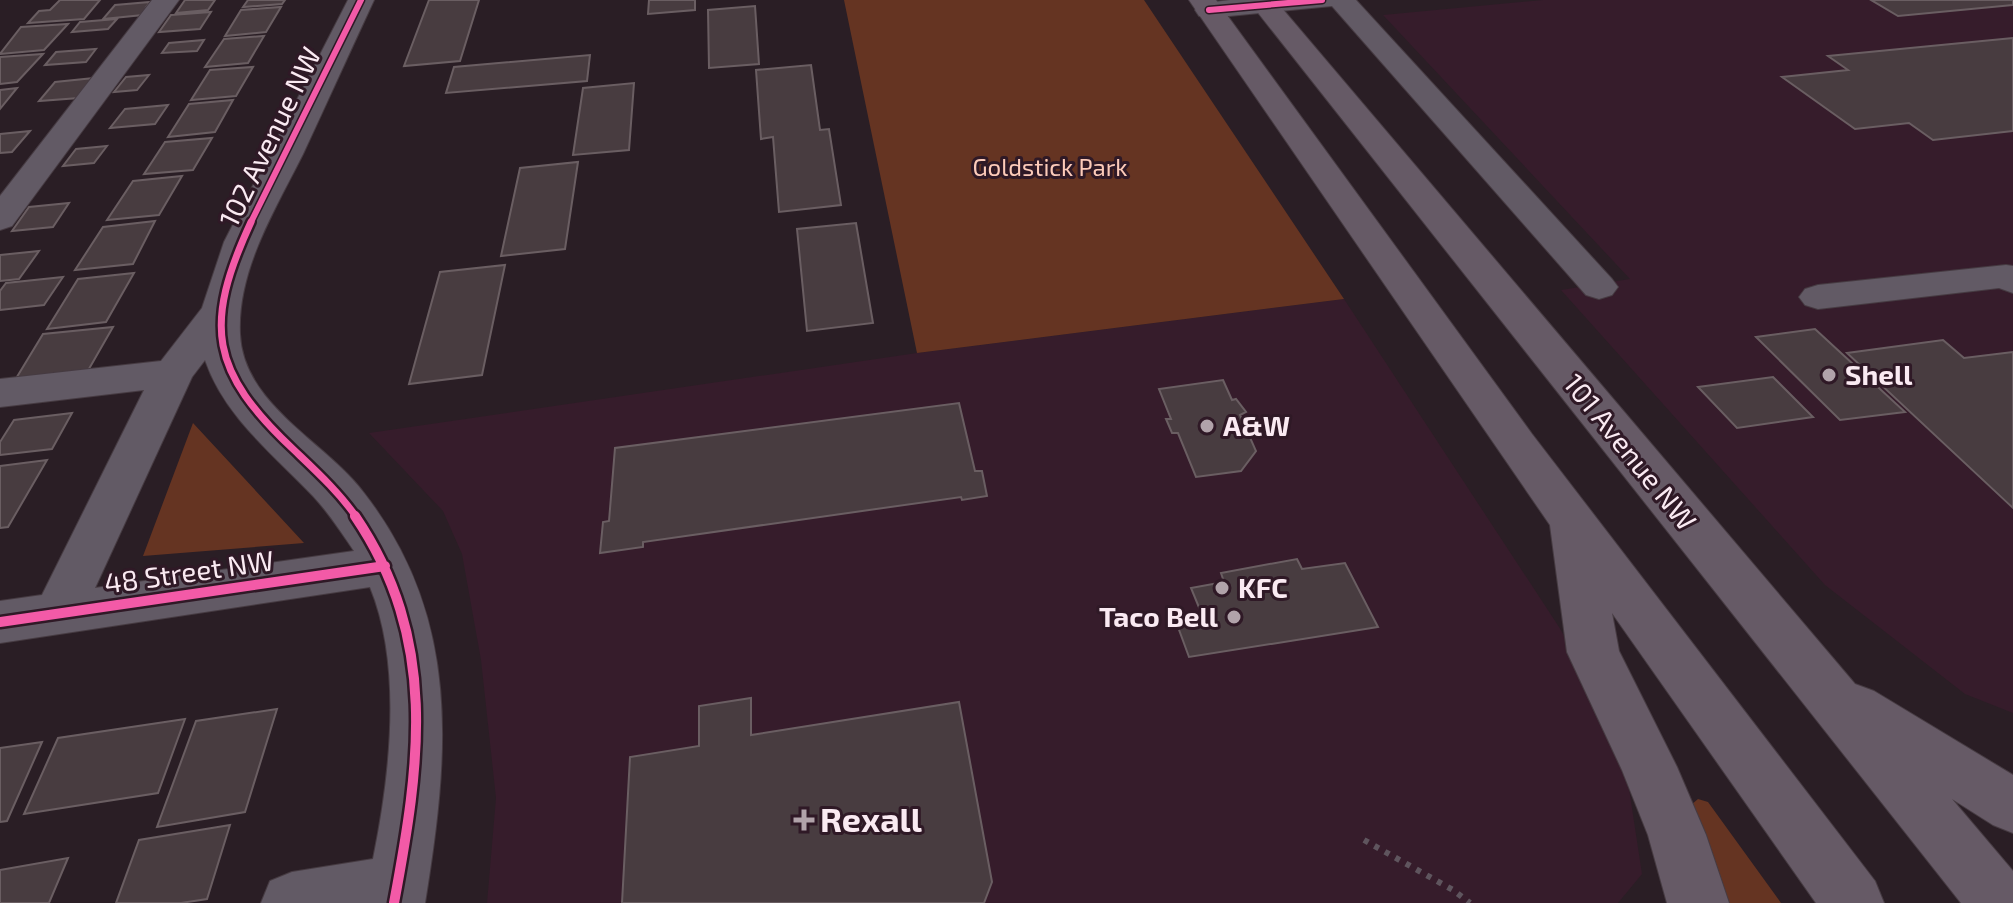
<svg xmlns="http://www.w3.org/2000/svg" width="2013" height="903" font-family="'Exo 2',sans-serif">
<rect width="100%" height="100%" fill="#2a1e25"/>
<path fill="#361c2b" d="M1543,0H2013V713L1965,694L1825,585L1561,290L1630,279L1383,15Z
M1344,299L1559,627L1621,736L1642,874L1618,903H487L496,798L481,660L462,554L443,511L369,433L917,353Z"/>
<path fill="#653422" d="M844,0H1144L1344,299L917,353Z
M193,423L304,543L143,556Z
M1698,799L1708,802L1781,903H1719L1691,805Z"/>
<path fill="#483c40" stroke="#6a5e62" stroke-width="2" d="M60,0H100L84,19L28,23L39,11L50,10Z
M185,0H215L208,10L176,13Z
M248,0H285L282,4L243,7Z
M429,0H479L460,61L404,66Z
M649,0H695V10L648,14Z
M1871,0H2013V5L1898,16Z
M150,2L147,6L151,5L143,15L103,19L115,5Z
M755,6L759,64L709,68L708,10Z
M281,7L266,32L225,36L241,10Z
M211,12L200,29L159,32L171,15Z
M117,19L108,29L72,32L80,22Z
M68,24L44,50L0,54L21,27Z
M264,36L248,63L205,67L224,39Z
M2013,38V131L1933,140L1909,123L1855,129L1782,77L1848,70L1828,56Z
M204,40L197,51L162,53L169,43Z
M96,49L86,62L45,65L56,52Z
M43,54L17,82L0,84V57Z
M590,55L587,81L446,93L454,67Z
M811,65L820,130L829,129L841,205L779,212L773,137L761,139L756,70Z
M253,67L236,96L191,100L210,70Z
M149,75L137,90L114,92L126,77Z
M94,78L79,98L39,101L55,82Z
M634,83L629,150L573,155L583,88Z
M17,88L0,109V90Z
M233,100L215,132L168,137L189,104Z
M168,105L155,124L110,128L125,109Z
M30,131L12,152L0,153V134Z
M212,138L193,170L144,174L165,142Z
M107,146L94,163L63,166L76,149Z
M578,162L565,249L501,256L520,168Z
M182,176L159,215L107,220L133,181Z
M69,203L53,227L12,231L29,207Z
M155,221L133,264L75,270L103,227Z
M856,223L873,323L807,331L797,229Z
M39,251L19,279L0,281V255Z
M505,265L482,375L409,384L440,272Z
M134,273L106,322L47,329L78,279Z
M63,277L44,305L0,310V291L6,283Z
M113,327L82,381L9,390L43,334Z
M1815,329L1905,412L1840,420L1756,337Z
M1943,340L1964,358L2013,352V508L1847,353Z
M1773,377L1813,417L1737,428L1698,387Z
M1223,380L1232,400L1236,399L1246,412L1240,415L1256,451L1241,471L1196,477L1178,433H1172L1166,419H1171L1159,389Z
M959,403L975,471H982L987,496L962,500L961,497L643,542V547L600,553L603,522L609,521L615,448Z
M72,413L52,449L0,455V442L14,420Z
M47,460L8,527L0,528V466Z
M1297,559L1302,569L1345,563L1378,627L1189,657L1178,627L1205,622L1191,588L1224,582L1221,573Z
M751,698V735L959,702L992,882L984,903H622L630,757L699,746V706Z
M277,709L245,812L157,827L196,721Z
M185,719L158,793L24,814L58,738Z
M42,742L7,821L0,822V748Z
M230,825L207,899L181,903H116L139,840Z
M68,858L49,903H0V870Z"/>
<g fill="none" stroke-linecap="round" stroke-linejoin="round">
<defs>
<path id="minor" d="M152,0H179L12,226L0,230V196Z
M348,0H374C350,51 327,103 303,154C275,210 237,270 240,334C243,405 326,442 364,493C462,619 449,755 425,903H261L270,881L292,872L373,859C390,776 403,667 370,587L0,643V601L42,595L144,390L0,407V379L161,361L202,308L224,242ZM205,360C224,416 273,454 313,496C329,513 341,532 354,551L95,588L192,377Z
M1230,0H1356L1612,279L1618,287L1612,295L1599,299L1586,295L1332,6L1209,18L1199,16L1195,10L1199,4Z
M2006,265L2013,266V293L1999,288L1818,309L1805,305L1799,297L1805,289L1818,285Z"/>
<path id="major" d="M1189,0H1216L1532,434L1875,881L1884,903H1816L1612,613L1619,651L1677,767L1706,835L1729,903H1667L1648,835L1622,770L1567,652L1550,525Z
M1248,0H1275L1855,684L1874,691L2013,775V833L1993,825L1952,799L2013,871V903H1961Z"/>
</defs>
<use href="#minor" stroke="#463b42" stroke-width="2"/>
<use href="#major" stroke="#463b42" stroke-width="2"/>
<path stroke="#5f555e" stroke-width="6" stroke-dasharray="5 7" stroke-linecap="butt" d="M1364,840L1453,890L1470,903"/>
<use href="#minor" fill="#625a65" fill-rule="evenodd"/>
<use href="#major" fill="#665a66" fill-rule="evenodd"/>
<defs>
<path id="cycleway-far2" d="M1209,10L1322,0
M250,224L361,0"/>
<path id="cycleway-far1" d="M251,222C203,326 210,371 294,450C316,471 339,492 357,518"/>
<path id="cycleway" d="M355,516C439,640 420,764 394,903
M0,622L385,566"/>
</defs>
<use href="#cycleway-far2" stroke="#2f1926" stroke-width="9"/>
<use href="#cycleway-far1" stroke="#2f1926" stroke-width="12"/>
<use href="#cycleway" stroke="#2f1926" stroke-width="15"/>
<use href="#cycleway-far2" stroke="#f35aa7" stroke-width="6"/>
<use href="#cycleway-far1" stroke="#f35aa7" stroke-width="7"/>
<use href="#cycleway" stroke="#f35aa7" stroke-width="10"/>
</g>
<g fill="#b1a3aa" stroke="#2f1926" stroke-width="3">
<circle cx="1829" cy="375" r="8"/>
<circle cx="1207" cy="426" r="8"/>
<circle cx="1222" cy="588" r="8"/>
<circle cx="1234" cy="617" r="8"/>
<path d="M800 808h8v8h8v8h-8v8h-8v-8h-8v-8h8z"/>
</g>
<g text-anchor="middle" stroke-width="6" stroke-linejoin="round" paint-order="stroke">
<g font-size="24" fill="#fdcbb9" stroke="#2f1926">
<text x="1050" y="176">Goldstick Park</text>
</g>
<g font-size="28" fill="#faeaf2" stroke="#2f1926">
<text transform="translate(270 137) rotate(-64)" y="10">102 Avenue NW</text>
<text transform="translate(1630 452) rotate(51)" y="10">101 Avenue NW</text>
<text transform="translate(189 572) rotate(-8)" y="10">48 Street NW</text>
</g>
<g font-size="28" font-weight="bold" fill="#faeaf2" stroke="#2f1926" text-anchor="start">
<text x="1845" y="385">Shell</text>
<text x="1223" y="436">A&amp;W</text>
<text x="1238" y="598">KFC</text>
<text x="1218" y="627" text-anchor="end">Taco Bell</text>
</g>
<g font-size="34" font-weight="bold" fill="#faeaf2" stroke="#2f1926" text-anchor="start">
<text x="820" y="832">Rexall</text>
</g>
</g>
</svg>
